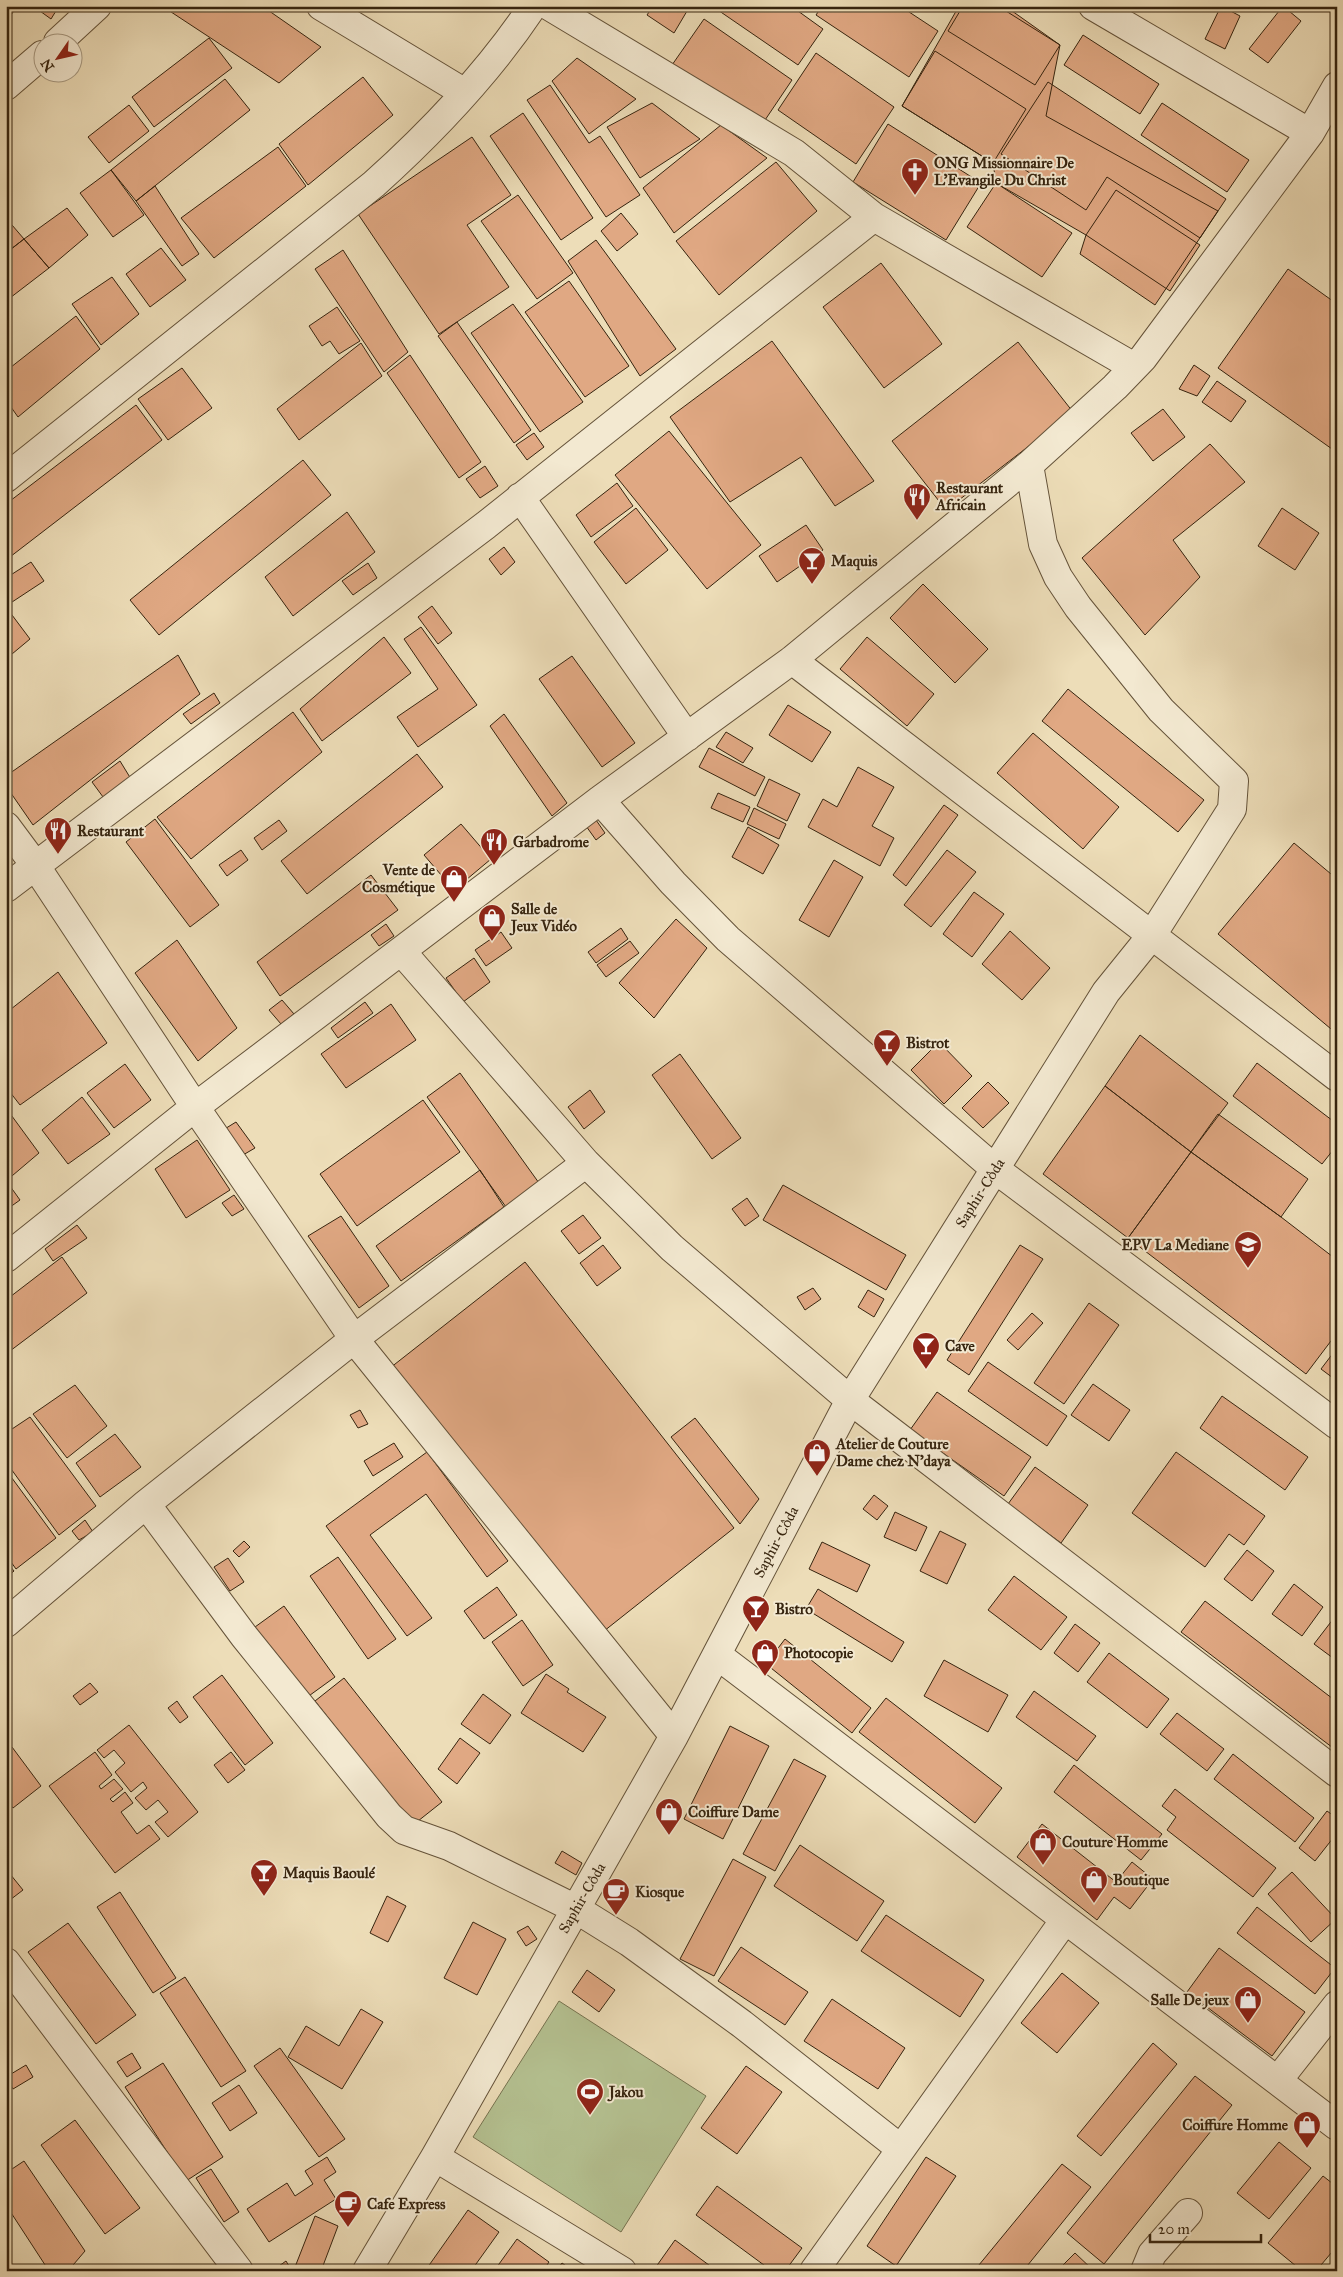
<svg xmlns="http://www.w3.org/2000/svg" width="1343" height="2277" font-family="'IM FELL Great Primer',serif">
<rect width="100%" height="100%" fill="#edddb8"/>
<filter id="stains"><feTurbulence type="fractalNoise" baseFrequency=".004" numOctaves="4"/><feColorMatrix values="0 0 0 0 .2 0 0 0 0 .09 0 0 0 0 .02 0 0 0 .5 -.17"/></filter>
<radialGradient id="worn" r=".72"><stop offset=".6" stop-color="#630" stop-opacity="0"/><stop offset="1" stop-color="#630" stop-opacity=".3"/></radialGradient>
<path fill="#b5c292" stroke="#767350" d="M559,2001L706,2096L621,2232L473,2137Z"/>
<path fill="#e0a883" stroke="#36240f" d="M6,6H17L6,23Z
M33,6H59L51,19Z
M162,6H262L321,47L279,83Z
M653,6H690L674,33L647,15Z
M712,6H791L823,29L798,65Z
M822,6H900L938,31L909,77L816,15Z
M959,6H1005L1060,45L1046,116L1218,211L1155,305L1080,254L1086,235L996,183L993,163L902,106Z
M963,6H998L1060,45L1035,85L948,31Z
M1221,6L1240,16L1225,49L1205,39Z
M1283,6L1301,21L1268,63L1249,49Z
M704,19L792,80L761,126L672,65Z
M1083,35L1159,84L1140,114L1064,65Z
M209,38L232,68L154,127L132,97Z
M935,51L1026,109L993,163L902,106Z
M816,53L894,107L856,164L778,110Z
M577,58L636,99L589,134L552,81Z
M363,77L393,115L308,185L279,144Z
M225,79L250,110L136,201L111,170Z
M1048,82L1226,199L1200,238L1107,177L1086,210L1001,154Z
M550,85L589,143L600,136L640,195L606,217L527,100Z
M652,103L700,139L640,178L607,127Z
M1162,103L1249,160L1227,192L1141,135Z
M129,105L149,131L109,163L88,137Z
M523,113L593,218L561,240L490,136Z
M888,124L981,183L946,240L853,182Z
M721,125L767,158L674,233L643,188Z
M472,137L511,195L467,225L509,287L439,334L358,214Z
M278,147L306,186L214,258L181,218Z
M776,162L817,211L719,295L676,241Z
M111,170L144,215L113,237L80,193Z
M996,183L1072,233L1042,277L967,227Z
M155,186L199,254L182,266L136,201Z
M1116,190L1200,245L1170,291L1086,235Z
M518,195L573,273L537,299L481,221Z
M67,208L88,235L49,268L24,239Z
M621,213L638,234L617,251L601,231Z
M6,218L24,239L6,253Z
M24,239L49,268L6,301V253Z
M596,240L676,349L640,376L568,261Z
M161,248L186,280L150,307L126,274Z
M343,250L408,352L384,372L315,269Z
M881,263L942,344L884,388L823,307Z
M1288,269L1337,304V442L1332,449L1218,368Z
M112,277L139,314L101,345L72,304Z
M569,281L629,366L585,397L525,312Z
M513,304L583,402L540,432L471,333Z
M337,307L360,341L339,354L330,341L322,346L309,326Z
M76,316L100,349L18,417L6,400V371Z
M457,322L531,430L514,443L438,336Z
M772,341L874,481L835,506L801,457L730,502L670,417Z
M1018,342L1073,412L946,510L892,441Z
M361,343L382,376L299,440L277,409Z
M410,355L481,462L459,478L387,373Z
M1194,365L1210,376L1197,396L1179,389Z
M182,368L212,408L168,440L138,399Z
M1217,381L1246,401L1231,422L1202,402Z
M136,405L162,440L6,560V504Z
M1163,409L1185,437L1153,461L1131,433Z
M669,431L761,545L707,589L615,475Z
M534,433L544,447L527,460L516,445Z
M1210,444L1245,482L1173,540L1200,577L1145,635L1082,558Z
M303,460L331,495L159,635L130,600Z
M485,466L498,486L480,498L466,479Z
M617,483L633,506L591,537L576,515Z
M636,508L668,550L626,584L594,542Z
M1282,508L1319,533L1295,570L1258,546Z
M347,512L375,552L293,616L265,577Z
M806,525L823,550L777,582L759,556Z
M504,547L515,562L501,575L489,559Z
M31,562L44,581L6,606V578Z
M368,563L377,578L353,595L342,581Z
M923,584L988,649L955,683L890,618Z
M432,606L452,633L438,644L418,617Z
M6,607L30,639L6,659Z
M421,627L477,705L418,747L397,717L438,689L404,639Z
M384,637L411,673L322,741L300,709Z
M867,637L934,694L907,726L840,669Z
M178,655L200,694L33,825L6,786V776Z
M572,656L635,743L602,767L539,679Z
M1068,689L1204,800L1178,832L1042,721Z
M214,693L220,703L191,724L183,714Z
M788,705L831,732L812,762L769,735Z
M293,712L322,752L191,859L157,817Z
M504,714L567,803L552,816L490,726Z
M726,732L753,748L743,763L716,747Z
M1033,733L1119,807L1083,849L997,773Z
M709,748L765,777L755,796L699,767Z
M417,754L443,787L307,894L281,861Z
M120,761L131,779L106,801L92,782Z
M858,767L894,787L872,826L894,838L880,866L808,827L823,799L837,807Z
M769,779L800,794L787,821L757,806Z
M718,793L750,807L743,822L711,808Z
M944,805L958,815L906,886L893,875Z
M754,808L786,824L779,839L747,824Z
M155,819L219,905L190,927L126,842Z
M279,820L287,831L262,850L254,838Z
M596,820L605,833L596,840L586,826Z
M461,824L491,859L454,890L424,855Z
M748,827L779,845L763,874L732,857Z
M1294,843L1337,879V1034L1218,934Z
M241,850L248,860L227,876L219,865Z
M947,850L976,872L931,927L904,905Z
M834,860L863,877L829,937L799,920Z
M371,875L398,910L280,996L257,962Z
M974,892L1004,914L972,957L943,934Z
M676,919L707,948L654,1018L619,983Z
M386,924L394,936L379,946L371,935Z
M621,928L628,939L596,963L588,952Z
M1010,931L1050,968L1022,1000L982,964Z
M501,932L512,948L486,966L475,950Z
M177,940L237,1028L198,1061L135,973Z
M630,941L639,953L606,977L597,965Z
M474,958L490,982L463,1002L446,978Z
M58,972L107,1043L20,1105L6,1087V1013Z
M282,1000L294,1014L281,1024L269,1010Z
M365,1002L373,1013L338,1038L331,1028Z
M391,1004L416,1040L346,1088L321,1054Z
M1140,1035L1228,1103L1191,1152L1105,1086Z
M939,1042L972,1076L944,1104L911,1070Z
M680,1054L741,1138L712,1159L652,1075Z
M1257,1063L1337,1124V1145L1322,1164L1233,1096Z
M125,1064L151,1100L114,1128L87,1093Z
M460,1073L539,1183L506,1207L427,1097Z
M988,1082L1009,1103L983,1128L962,1108Z
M1105,1086L1191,1152L1128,1238L1043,1174Z
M590,1090L605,1112L584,1129L568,1107Z
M82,1097L110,1134L68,1164L42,1130Z
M423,1100L460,1152L357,1226L320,1174Z
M6,1108L39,1153L6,1181Z
M1218,1114L1308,1179L1281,1217L1191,1152Z
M236,1122L255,1148L243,1155L223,1130Z
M197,1140L230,1190L186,1218L155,1169Z
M1191,1152L1281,1217L1337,1260V1333L1306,1374L1128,1238Z
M480,1170L504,1207L401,1281L376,1246Z
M783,1185L906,1255L886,1290L763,1220Z
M10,1186L20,1200L6,1210V1189Z
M234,1195L244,1209L232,1216L222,1203Z
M747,1198L759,1216L745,1226L732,1209Z
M583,1215L601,1238L579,1254L561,1231Z
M341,1216L389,1286L359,1308L308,1236Z
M77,1225L87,1238L53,1261L45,1249Z
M603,1245L621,1268L597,1286L580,1263Z
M1020,1245L1043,1259L969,1375L947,1360Z
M62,1257L87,1293L6,1354V1300Z
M525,1262L734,1528L599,1635L390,1368Z
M813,1288L821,1299L805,1310L797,1297Z
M868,1290L884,1299L874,1317L858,1307Z
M1089,1303L1119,1325L1064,1404L1034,1383Z
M1032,1313L1043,1323L1018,1350L1007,1340Z
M1337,1348V1381L1321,1369Z
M988,1362L1067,1416L1047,1446L968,1391Z
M1093,1384L1130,1410L1109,1441L1071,1415Z
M75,1385L107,1426L67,1458L33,1414Z
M937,1392L1031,1457L1004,1496L910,1430Z
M1222,1396L1308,1457L1285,1490L1200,1428Z
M360,1410L368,1424L358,1428L350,1415Z
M30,1417L96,1506L59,1535L6,1462V1433Z
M695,1418L759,1499L740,1524L671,1437Z
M115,1434L141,1467L100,1497L76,1463Z
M394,1443L403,1457L373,1476L364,1461Z
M427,1452L508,1561L487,1577L426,1494L370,1535L432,1618L407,1636L326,1526Z
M1176,1452L1265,1516L1244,1545L1229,1534L1205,1567L1132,1513Z
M1035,1467L1088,1505L1061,1543L1008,1504Z
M6,1470L56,1538L16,1569L6,1555Z
M874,1495L888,1506L877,1520L863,1509Z
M895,1512L927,1527L916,1551L884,1537Z
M85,1520L93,1532L79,1540L72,1531Z
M940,1531L966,1544L947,1584L920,1571Z
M244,1541L250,1547L239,1557L233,1551Z
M822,1542L870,1565L857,1592L809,1569Z
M1247,1550L1274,1571L1252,1601L1224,1579Z
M338,1557L396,1639L368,1659L310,1576Z
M228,1558L244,1582L230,1591L214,1567Z
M6,1561L14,1571L6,1578Z
M1014,1576L1067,1617L1041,1650L988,1610Z
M1294,1584L1323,1607L1302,1636L1272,1614Z
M497,1587L517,1615L484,1639L464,1611Z
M818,1589L904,1642L892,1662L806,1609Z
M1205,1601L1337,1702V1751L1181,1632Z
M284,1606L335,1677L306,1698L255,1627Z
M1337,1614V1661L1314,1644Z
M522,1620L553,1665L523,1686L492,1642Z
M1075,1624L1100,1643L1078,1672L1054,1653Z
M785,1639L871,1708L852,1733L766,1664Z
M1109,1653L1169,1699L1147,1728L1087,1682Z
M944,1660L1008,1695L988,1732L924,1696Z
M546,1674L569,1689L567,1692L606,1717L583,1752L521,1713Z
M222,1675L273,1743L245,1765L193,1697Z
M344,1678L442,1802L413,1825L315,1701Z
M90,1683L98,1692L80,1705L73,1696Z
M1034,1691L1096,1736L1077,1761L1016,1717Z
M483,1694L511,1715L490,1744L461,1724Z
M886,1698L1002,1788L975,1823L859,1732Z
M177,1701L188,1717L180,1723L168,1708Z
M1177,1713L1224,1749L1207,1771L1160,1734Z
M129,1725L198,1812L168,1837L155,1822L168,1812L158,1800L146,1810L135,1798L147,1788L143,1782L131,1792L115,1772L125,1763L114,1750L104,1758L97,1750Z
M730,1726L769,1746L723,1839L684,1819Z
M460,1738L480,1753L457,1784L438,1769Z
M12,1747L41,1786L13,1808L6,1799V1751Z
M95,1752L112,1775L99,1786L101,1789L114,1779L123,1789L110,1799L113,1802L125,1792L133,1803L121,1812L137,1834L149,1825L160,1839L115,1873L49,1786Z
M231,1752L245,1770L228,1783L214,1765Z
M1233,1754L1314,1818L1295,1842L1214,1779Z
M794,1759L826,1776L775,1871L743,1854Z
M1074,1765L1162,1834L1141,1860L1054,1792Z
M1175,1789L1276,1868L1253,1897L1167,1830L1176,1817L1162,1806Z
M1327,1811L1337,1818V1833L1315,1861L1299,1848Z
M1042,1824L1116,1882L1132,1862L1153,1879L1130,1909L1114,1897L1097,1920L1017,1857Z
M800,1845L884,1901L857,1941L774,1886Z
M562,1851L582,1863L576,1875L555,1863Z
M733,1859L766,1877L714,1976L680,1959Z
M6,1869L23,1890L6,1903Z
M1292,1872L1336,1919L1311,1942L1268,1894Z
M120,1892L176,1978L153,1993L97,1907Z
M387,1896L406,1906L388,1942L370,1933Z
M1257,1907L1335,1968L1315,1994L1237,1933Z
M886,1915L984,1980L960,2017L861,1951Z
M473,1922L506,1939L477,1995L444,1978Z
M68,1923L136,2015L96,2044L28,1952Z
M528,1926L537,1939L526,1946L517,1932Z
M741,1947L808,1992L785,2025L718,1981Z
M1219,1948L1305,2012L1272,2056L1187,1992Z
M587,1970L615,1990L599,2012L572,1992Z
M1062,1973L1099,2003L1057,2053L1021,2023Z
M185,1977L246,2071L221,2087L160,1993Z
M832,1999L905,2048L878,2089L804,2041Z
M361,2009L383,2022L342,2089L288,2057L306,2026L339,2046Z
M1153,2043L1177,2064L1101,2156L1077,2136Z
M280,2048L345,2139L319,2157L254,2066Z
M132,2053L141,2068L127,2077L117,2062Z
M163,2063L223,2157L186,2181L125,2087Z
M26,2065L33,2077L13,2089L6,2077Z
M746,2066L782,2092L737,2154L701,2128Z
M1195,2076L1232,2105L1104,2264L1067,2233Z
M239,2085L257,2113L230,2131L212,2103Z
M75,2120L140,2208L105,2234L41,2145Z
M1279,2142L1311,2168L1269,2219L1237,2193Z
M327,2157L336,2172L324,2180L336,2199L269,2242L247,2209L287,2183L295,2196L313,2184L305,2171Z
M926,2157L956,2176L896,2266L867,2246Z
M24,2161L85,2251L68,2271H49L6,2205V2173Z
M1062,2164L1091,2187L1023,2271H974Z
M211,2169L239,2212L224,2222L196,2178Z
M1323,2176L1337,2187V2246L1316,2271H1302L1268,2243Z
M717,2186L802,2248L785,2271H772L696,2215Z
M468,2210L499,2232L471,2271H425Z
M315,2216L338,2226L321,2271H303L295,2267Z
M517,2239L549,2262L543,2271H494Z
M675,2240L717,2271H653Z
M1075,2253L1094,2271H1057Z
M286,2261L292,2271H272Z
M562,2263L573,2271H556Z"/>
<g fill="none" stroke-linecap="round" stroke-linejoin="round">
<defs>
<path id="minor" d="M321,6L465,93
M549,6L794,153L874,217L1134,367
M1093,6L1310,133
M58,42L97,6
M6,86L42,55
M6,478L374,184C433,131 489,72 533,6
M520,497L687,737
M792,660L1337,1077
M600,800L673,883L728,939L995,1169L1337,1425
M6,826L35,865L195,1107L354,1339L674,1736
M6,888L486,525L874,217
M402,952L586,1163L672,1248L850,1400L1337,1773
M6,1258L195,1107L600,800L792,660L1029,465L1115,387L1143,358L1310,133L1337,86
M146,1504L244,1636L389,1816L404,1830L449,1846L576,1909L629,1942L742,2024L901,2149
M6,1623L146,1504L354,1339L586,1163
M717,1655L1337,2126
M6,1962L239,2271
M1278,2080L1337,2005
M435,2157L622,2271
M367,2271L435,2157L674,1736L850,1400L1106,992L1152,935L1232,809L1234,781L1161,710L1078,607L1058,577L1043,544L1029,465
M814,2271L1064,1921
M1145,2271L1152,2254L1188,2213"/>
</defs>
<use href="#minor" stroke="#645239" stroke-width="30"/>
<use href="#minor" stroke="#f3e9d1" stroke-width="28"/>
</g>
<defs>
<symbol id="church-pin" viewBox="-11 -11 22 30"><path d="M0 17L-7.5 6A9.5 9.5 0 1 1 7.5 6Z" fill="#8f2418" stroke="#f3e9d1"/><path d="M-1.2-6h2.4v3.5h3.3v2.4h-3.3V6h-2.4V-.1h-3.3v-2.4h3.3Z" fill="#fff"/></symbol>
<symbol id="restaurant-pin" viewBox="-11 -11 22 30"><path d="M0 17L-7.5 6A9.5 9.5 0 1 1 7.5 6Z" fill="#8f2418" stroke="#f3e9d1"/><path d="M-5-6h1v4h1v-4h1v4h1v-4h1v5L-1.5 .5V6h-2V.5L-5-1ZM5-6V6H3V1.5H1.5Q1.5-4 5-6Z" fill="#fff"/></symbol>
<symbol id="bar-pin" viewBox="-11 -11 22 30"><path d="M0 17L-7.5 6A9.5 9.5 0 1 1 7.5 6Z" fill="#8f2418" stroke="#f3e9d1"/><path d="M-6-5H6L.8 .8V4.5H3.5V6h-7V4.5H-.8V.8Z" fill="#fff"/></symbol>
<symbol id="shop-pin" viewBox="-11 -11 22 30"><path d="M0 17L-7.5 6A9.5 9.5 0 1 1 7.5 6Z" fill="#8f2418" stroke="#f3e9d1"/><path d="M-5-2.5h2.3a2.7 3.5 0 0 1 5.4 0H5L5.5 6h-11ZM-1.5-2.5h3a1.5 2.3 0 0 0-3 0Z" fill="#fff"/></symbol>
<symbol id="school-pin" viewBox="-11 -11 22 30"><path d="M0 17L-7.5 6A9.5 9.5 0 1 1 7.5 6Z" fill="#8f2418" stroke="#f3e9d1"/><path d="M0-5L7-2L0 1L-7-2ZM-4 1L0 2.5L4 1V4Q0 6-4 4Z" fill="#fff"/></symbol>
<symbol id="cafe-pin" viewBox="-11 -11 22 30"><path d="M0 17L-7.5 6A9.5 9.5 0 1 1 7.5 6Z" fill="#8f2418" stroke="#f3e9d1"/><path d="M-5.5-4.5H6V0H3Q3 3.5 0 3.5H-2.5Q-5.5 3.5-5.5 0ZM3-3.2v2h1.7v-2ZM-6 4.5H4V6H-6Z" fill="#fff"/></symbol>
<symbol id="stadium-pin" viewBox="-11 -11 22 30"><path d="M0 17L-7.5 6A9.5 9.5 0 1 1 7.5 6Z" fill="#8f2418" stroke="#f3e9d1"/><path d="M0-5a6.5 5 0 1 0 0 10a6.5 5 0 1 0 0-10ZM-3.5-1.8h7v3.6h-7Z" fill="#fff"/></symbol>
</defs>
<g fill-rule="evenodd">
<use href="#church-pin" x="899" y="156" width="32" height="43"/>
<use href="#restaurant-pin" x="901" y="481" width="32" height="43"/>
<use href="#bar-pin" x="796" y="545" width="32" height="43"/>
<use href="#restaurant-pin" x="42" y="815" width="32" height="43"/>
<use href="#restaurant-pin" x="478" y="826" width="32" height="43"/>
<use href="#shop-pin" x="438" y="863" width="32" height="43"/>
<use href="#shop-pin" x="476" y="902" width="32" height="43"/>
<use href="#bar-pin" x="871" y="1027" width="32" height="43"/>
<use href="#school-pin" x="1232" y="1229" width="32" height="43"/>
<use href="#bar-pin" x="910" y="1330" width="32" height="43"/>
<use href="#shop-pin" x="801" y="1437" width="32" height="43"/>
<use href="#bar-pin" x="740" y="1593" width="32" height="43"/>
<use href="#shop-pin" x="749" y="1637" width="32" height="43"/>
<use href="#shop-pin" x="653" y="1796" width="32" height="43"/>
<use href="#shop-pin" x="1027" y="1826" width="32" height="43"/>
<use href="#bar-pin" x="248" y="1857" width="32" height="43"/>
<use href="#shop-pin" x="1078" y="1864" width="32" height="43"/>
<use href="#cafe-pin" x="600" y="1876" width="32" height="43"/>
<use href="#shop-pin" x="1232" y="1984" width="32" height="43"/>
<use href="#stadium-pin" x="574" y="2076" width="32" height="43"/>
<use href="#shop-pin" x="1291" y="2109" width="32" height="43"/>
<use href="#cafe-pin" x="332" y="2188" width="32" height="43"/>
</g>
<g text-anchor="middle" stroke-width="4" stroke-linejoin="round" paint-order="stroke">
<g font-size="15" font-weight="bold" fill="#36240f" stroke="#f3e9d1" text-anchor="start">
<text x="934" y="168">ONG Missionnaire De<tspan x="934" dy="17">L'Evangile Du Christ</tspan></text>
<text x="936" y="493">Restaurant<tspan x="936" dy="17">Africain</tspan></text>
<text x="831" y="566">Maquis</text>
<text x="77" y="836">Restaurant</text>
<text x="513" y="847">Garbadrome</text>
<text x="435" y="875" text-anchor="end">Vente de<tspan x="435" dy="17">Cosmétique</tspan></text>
<text x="511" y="914">Salle de<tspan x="511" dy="17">Jeux Vidéo</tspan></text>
<text x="906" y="1048">Bistrot</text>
<text x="1229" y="1250" text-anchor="end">EPV La Mediane</text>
<text x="945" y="1351">Cave</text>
<text x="836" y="1449">Atelier de Couture<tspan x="836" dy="17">Dame chez N'daya</tspan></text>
<text x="775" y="1614">Bistro</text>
<text x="784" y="1658">Photocopie</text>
<text x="688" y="1817">Coiffure Dame</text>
<text x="1062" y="1847">Couture Homme</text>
<text x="283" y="1878">Maquis Baoulé</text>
<text x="1113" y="1885">Boutique</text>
<text x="635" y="1897">Kiosque</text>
<text x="1229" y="2005" text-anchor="end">Salle De jeux</text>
<text x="609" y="2097">Jakou</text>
<text x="1288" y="2130" text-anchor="end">Coiffure Homme</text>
<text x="367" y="2209">Cafe Express</text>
</g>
<g font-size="15" fill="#36240f" stroke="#f3e9d1">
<text transform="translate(980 1193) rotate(-58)" y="5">Saphir-Côda</text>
<text transform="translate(776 1542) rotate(-62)" y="5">Saphir-Côda</text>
<text transform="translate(582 1898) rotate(-60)" y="5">Saphir-Côda</text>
</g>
</g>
<rect width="1343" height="2277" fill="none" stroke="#edddb8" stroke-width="25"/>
<rect x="8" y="8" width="1328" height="2262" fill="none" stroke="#36240f" stroke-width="2.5"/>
<rect x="12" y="12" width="1318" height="2252" fill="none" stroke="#36240f"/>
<g transform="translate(58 58) rotate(236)"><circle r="24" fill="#f3e9d1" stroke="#a79a83"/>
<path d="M0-4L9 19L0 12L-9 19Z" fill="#8f2418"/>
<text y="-8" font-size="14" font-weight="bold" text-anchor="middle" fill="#36240f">N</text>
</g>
<path d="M1150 2234v8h111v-8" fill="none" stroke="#36240f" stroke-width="2.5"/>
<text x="1158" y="2234" font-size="15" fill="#36240f" stroke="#f3e9d1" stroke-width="4" paint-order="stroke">20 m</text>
<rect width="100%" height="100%" filter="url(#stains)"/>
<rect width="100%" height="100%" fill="url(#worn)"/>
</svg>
